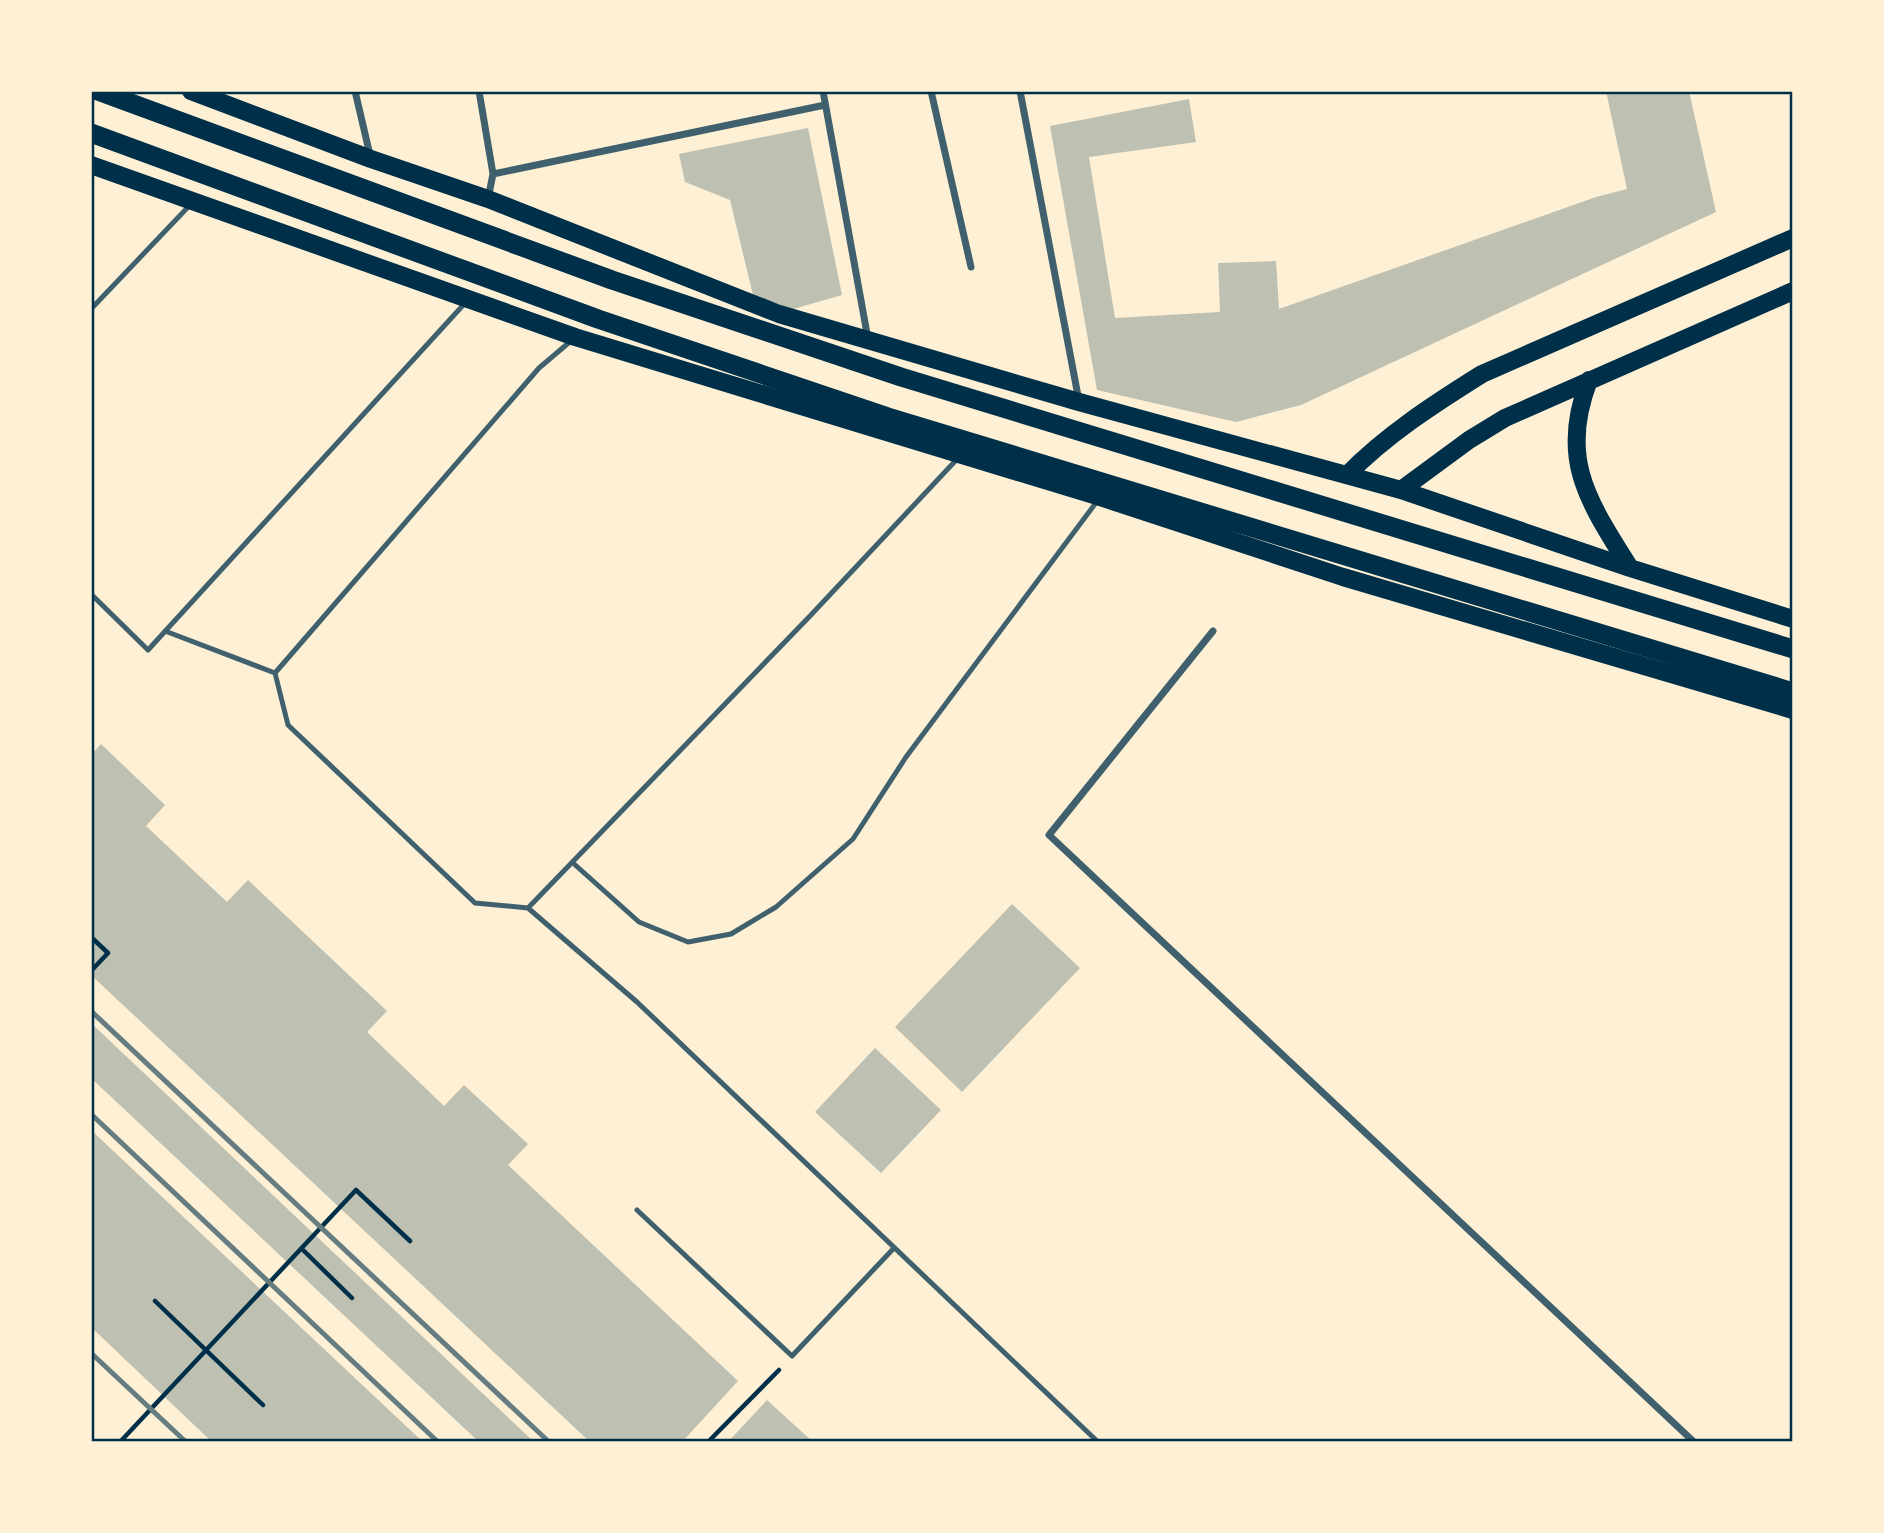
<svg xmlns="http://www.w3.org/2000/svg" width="1884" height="1533" font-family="'Titillium Web',sans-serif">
<rect width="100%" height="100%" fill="#fdf0d5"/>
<path fill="#bec0b2" d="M1606,91H1689L1716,212L1301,405L1236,422L1097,390L1050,126L1189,99L1196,142L1089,157L1115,318L1220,312L1218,263L1276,261L1279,309L1596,197L1627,189Z
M808,128L842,295L790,310L754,299L730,200L685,182L679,154Z
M101,744L165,805L146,826L227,902L248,880L387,1011L367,1032L444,1106L464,1085L528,1144L508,1165L738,1381L682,1442H590L91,975V755Z
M1012,904L1080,968L962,1092L895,1027Z
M91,1023L534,1442H479L91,1078Z
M875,1048L941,1110L881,1173L815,1112Z
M91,1130L423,1442H212L91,1327Z
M767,1400L813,1442H728Z"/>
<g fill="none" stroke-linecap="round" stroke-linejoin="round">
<path stroke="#003049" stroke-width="4.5" d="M91,937L108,953L91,971
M302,1249L352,1298
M155,1301L263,1405
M120,1442L356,1190L410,1241
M708,1442L779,1370"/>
<path stroke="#3f606c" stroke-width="5" d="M91,309L190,205
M572,340L539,368L275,673L288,725L475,903L528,908L810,616L959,457
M91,594L148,650L466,302
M165,631L275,673
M573,863L639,922L688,942L731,934L776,907L853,839L906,757L1098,500
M528,908L637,1002L1098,1442
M637,1210L792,1356L894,1248"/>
<path stroke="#3f606c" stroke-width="7" d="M355,91L370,155
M479,91L493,174L488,199
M823,91L868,339
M931,91L971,267
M1020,91L1079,401
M493,174L825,105
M1213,631L1049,835L1694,1442"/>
<path stroke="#003049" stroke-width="18" d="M191,91L371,159L488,199L779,314L1079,402L1401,490L1630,568L1793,619
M91,165L575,337L1100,497L1343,577L1793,710
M1589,380C1558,460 1589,502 1630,568
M1347,475C1386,435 1434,404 1482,374L1793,238
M1401,490L1469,440L1505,418L1793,291"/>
<path stroke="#003049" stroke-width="19" d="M98,91L612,280L901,377L1793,649
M91,133L598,319L888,417L1793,692"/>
<path stroke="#657d81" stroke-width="5" d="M91,1011L549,1442
M91,1114L438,1442
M91,1353L186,1442"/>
</g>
<rect width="1884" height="1533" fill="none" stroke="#fdf0d5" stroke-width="186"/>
<rect x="93" y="93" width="1698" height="1347" fill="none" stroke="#003049" stroke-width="2.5"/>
</svg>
